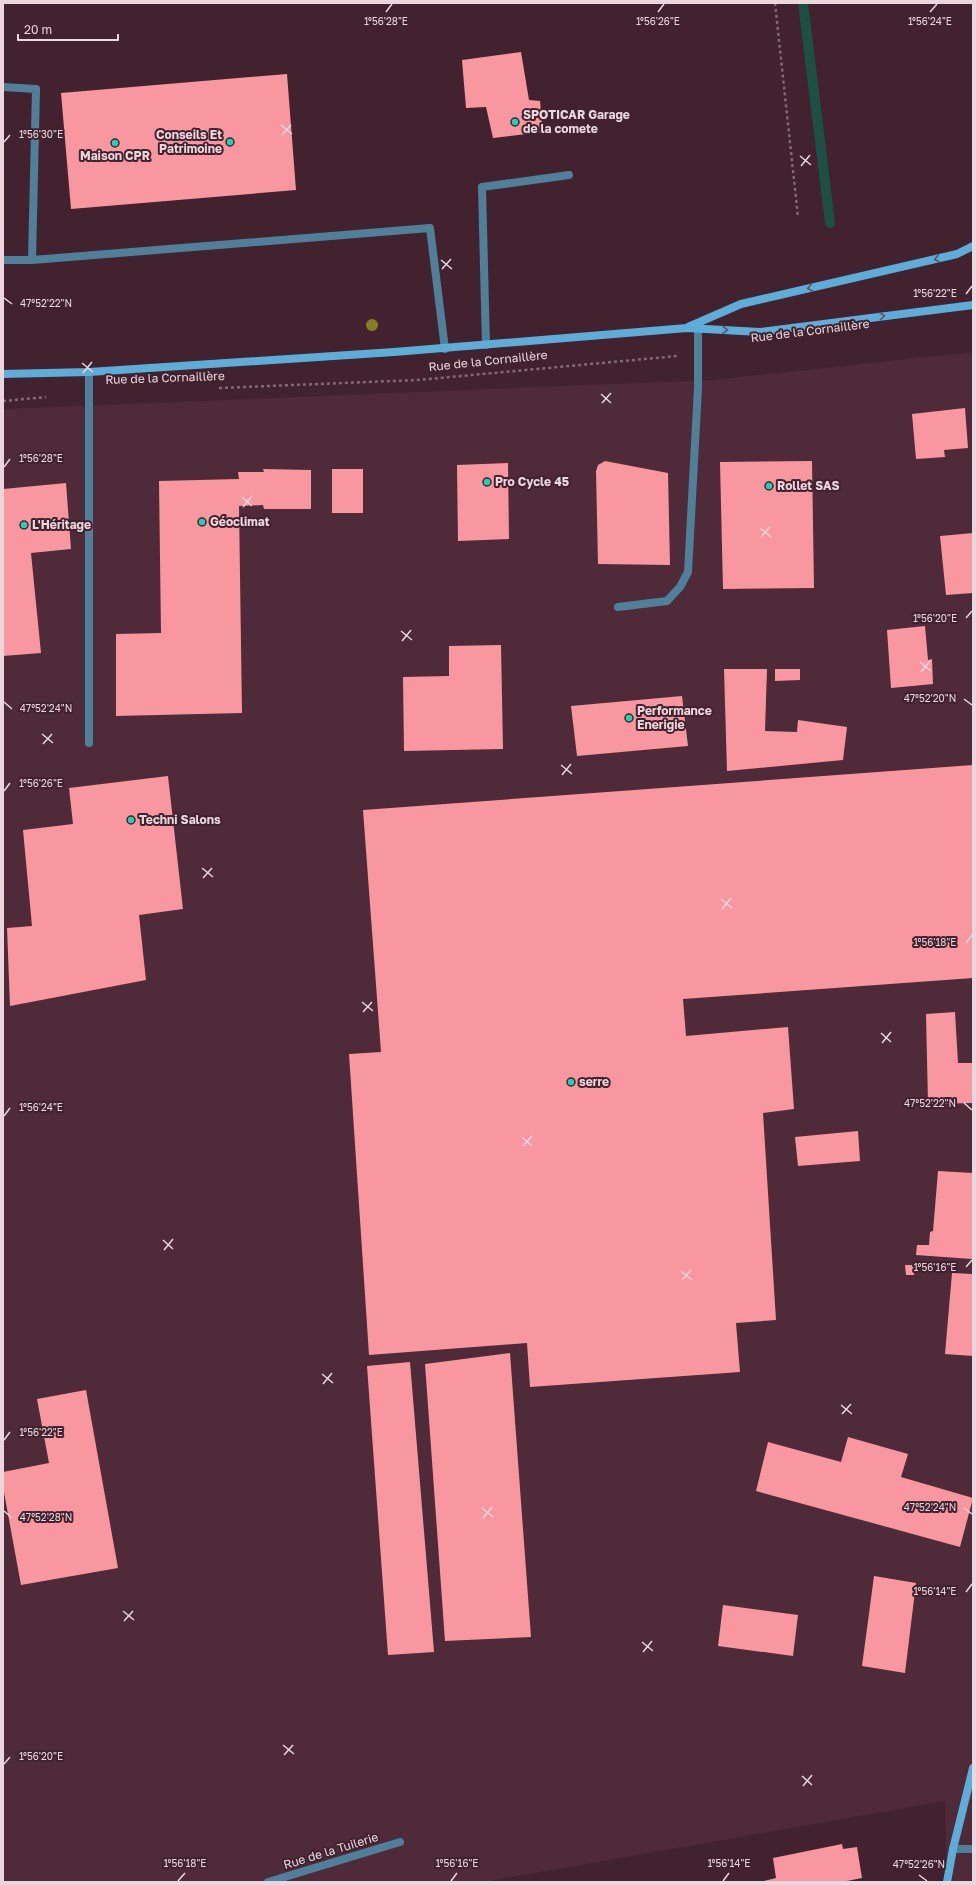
<svg xmlns="http://www.w3.org/2000/svg" width="976" height="1885" font-family="'Golos Text',sans-serif">
<rect width="100%" height="100%" fill="#41222e"/>
<path fill="#4f2a39" d="M973,352V1882H947L945,1801L484,1882H3V409L713,380Z"/>
<g fill="none" stroke-linecap="round" stroke-linejoin="round">
<path stroke="#1d5044" stroke-width="10" d="M803,3L830,223"/>
</g>
<path fill="#f8979f" d="M521,52L529,100L540,101L543,132L493,138L486,107L466,108L462,60Z
M287,74L296,190L71,209L61,93Z
M965,408L968,448L944,450L945,457L916,459L912,414Z
M605,461L668,473L670,565L598,564L596,471L598,465Z
M812,461L814,588L723,589L720,462Z
M508,463L509,539L458,541L457,465Z
M263,469L311,470V509H264L263,505L239,506L242,713L116,716V634L161,633L159,481L239,479L238,472H264Z
M332,469H363V513H332Z
M66,483L71,549L31,553L41,653L3,656V489Z
M973,533V593L946,595L940,536Z
M925,626L928,660L932,659L933,684L891,688L887,630Z
M501,645L503,749L404,751L403,677L449,676V646Z
M724,669H767L765,731L797,732L798,720L847,727L843,760L727,771Z
M775,669H800V680L775,681Z
M682,696L688,746L577,756L571,706Z
M973,765V978L683,999L686,1036L788,1027L794,1109L763,1113L776,1320L736,1323L740,1372L530,1387L527,1343L369,1355L349,1054L381,1052L363,810Z
M168,776L183,909L139,915L146,980L10,1006L7,928L32,926L23,830L73,824L69,788Z
M955,1012L958,1063H973V1103L928,1104L926,1014Z
M858,1131L860,1161L798,1166L795,1137Z
M938,1171L973,1173L972,1259L916,1255L917,1245H929L930,1232L933,1231Z
M905,1265H914V1275H906Z
M952,1273L973,1274V1356L945,1354Z
M510,1353L531,1637L445,1641L425,1364Z
M410,1362L434,1652L388,1655L367,1366Z
M86,1390L118,1568L21,1585L3,1487V1472L49,1463L37,1399Z
M848,1437L908,1454L901,1477L973,1498L960,1547L756,1491L768,1442L841,1462Z
M874,1576L916,1583L905,1673L862,1666Z
M723,1605L798,1615L793,1656L718,1646Z
M842,1844L843,1849L857,1847L862,1878L842,1882H760L776,1878L773,1858Z"/>
<g fill="none" stroke-linecap="round" stroke-linejoin="round">
<path stroke="#846973" stroke-width="2.5" stroke-dasharray="3 3" stroke-linecap="butt" d="M775,3L798,217
M219,388L418,380L677,356
M3,401L46,397
M973,1882V1881"/>
<path stroke="#507f9a" stroke-width="8" d="M3,87L36,89L32,260
M3,260H32L430,228L445,349
M486,345L482,187L569,175
M618,607L667,601L680,587L688,572L698,388V328
M89,743V372"/>
<path stroke="#507f9a" stroke-width="8" d="M953,1849H973
M268,1882L400,1842"/>
<path stroke="#5eadd8" stroke-width="8" d="M688,327L741,304L957,254L973,246
M3,374L89,372L394,352L687,328L760,332L973,305
M947,1882L953,1849L973,1768"/>
</g>
<circle fill="#857f23" cx="372" cy="325" r="6"/>
<defs><path id="oneway-chevron" d="M-2-3.5L2.5 0L-2 3.5" fill="none" stroke-width="1.6" stroke-linecap="round" stroke-linejoin="round"/></defs>
<g stroke="#4d5a72">
<use href="#oneway-chevron" transform="translate(937 259) rotate(167)"/>
<use href="#oneway-chevron" transform="translate(810 288) rotate(167)"/>
<use href="#oneway-chevron" transform="translate(882 316) rotate(-7)"/>
<use href="#oneway-chevron" transform="translate(725 330) rotate(3)"/>
</g>
<path fill="none" stroke="#ebd6dd" stroke-width="1.5" d="M386,12L392,4M658,12L664,4M930,12L937,4M281,125L292,134M282,135L291,125M4,142L10,135M800,156L811,165M801,166L810,155M441,260L452,269M442,269L451,259M966,294L972,286M4,298L12,304M82,363L93,372M83,373L92,362M601,394L611,403M602,403L611,393M4,467L10,459M242,497L252,506M243,507L252,496M760,528L771,537M761,537L770,527M966,618L972,611M401,631L412,640M402,641L411,630M920,662L931,671M921,672L930,661M964,699L972,705M4,702L12,709M42,734L53,743M43,744L52,734M561,765L572,774M562,775L571,764M4,791L10,783M202,868L213,877M203,878L212,868M721,899L732,908M722,909L731,898M966,943L972,935M362,1002L373,1011M363,1012L372,1002M881,1033L891,1042M882,1043L891,1032M964,1103L972,1110M4,1116L10,1108M522,1137L532,1146M523,1146L532,1136M163,1240L173,1249M164,1250L173,1239M966,1267L972,1260M681,1271L692,1280M682,1280L691,1270M322,1374L333,1383M323,1384L332,1373M841,1405L852,1414M842,1414L851,1404M4,1440L10,1432M482,1508L493,1517M964,1508L972,1514M4,1511L12,1518M483,1518L492,1507M966,1592L972,1584M123,1611L134,1620M124,1621L133,1611M642,1642L653,1651M643,1652L652,1641M283,1745L294,1754M284,1755L293,1745M4,1764L10,1757M802,1776L812,1785M803,1786L812,1775M919,1875L927,1881M178,1881L185,1873M451,1881L457,1873M723,1881L729,1873"/>
<g fill="#19d5b2" stroke="#41222e" stroke-width="1.5">
<circle cx="515" cy="122" r="4"/>
<circle cx="230" cy="142" r="4"/>
<circle cx="115" cy="143" r="4"/>
<circle cx="487" cy="482" r="4"/>
<circle cx="769" cy="486" r="4"/>
<circle cx="202" cy="522" r="4"/>
<circle cx="24" cy="525" r="4"/>
<circle cx="629" cy="718" r="4"/>
<circle cx="131" cy="820" r="4"/>
<circle cx="571" cy="1082" r="4"/>
</g>
<g text-anchor="middle" stroke-width="4" stroke-linejoin="round" paint-order="stroke">
<g font-size="12" font-weight="bold" fill="#ebd6dd" stroke="#41222e" text-anchor="start">
<text x="523" y="119">SPOTICAR Garage<tspan x="523" dy="14">de la comete</tspan></text>
<text x="222" y="139" text-anchor="end">Conseils Et<tspan x="222" dy="14">Patrimoine</tspan></text>
<text x="115" y="160" text-anchor="middle">Maison CPR</text>
<text x="495" y="486">Pro Cycle 45</text>
<text x="777" y="490">Rollet SAS</text>
<text x="210" y="526">Géoclimat</text>
<text x="32" y="529">L'Héritage</text>
<text x="637" y="715">Performance<tspan x="637" dy="14">Enerigie</tspan></text>
<text x="139" y="824">Techni Salons</text>
<text x="579" y="1086">serre</text>
</g>
<g font-size="12" fill="#ebd6dd" stroke="#41222e">
<text transform="translate(810 331) rotate(-7)" y="4">Rue de la Cornaillère</text>
<text transform="translate(488 361) rotate(-6)" y="4">Rue de la Cornaillère</text>
<text transform="translate(165 378) rotate(-2)" y="4">Rue de la Cornaillère</text>
<text transform="translate(331 1851) rotate(-17)" y="4">Rue de la Tuilerie</text>
</g>
</g>
<g font-size="10" text-anchor="middle" fill="#ebd6dd" stroke="#41222e" stroke-width="4" stroke-linejoin="round" paint-order="stroke">
<text x="386" y="25">1°56'28"E</text>
<text x="658" y="25">1°56'26"E</text>
<text x="930" y="25">1°56'24"E</text>
<text x="41" y="138">1°56'30"E</text>
<text x="935" y="297">1°56'22"E</text>
<text x="46" y="307">47°52'22"N</text>
<text x="41" y="462">1°56'28"E</text>
<text x="935" y="622">1°56'20"E</text>
<text x="930" y="702">47°52'20"N</text>
<text x="46" y="712">47°52'24"N</text>
<text x="41" y="787">1°56'26"E</text>
<text x="935" y="946">1°56'18"E</text>
<text x="930" y="1107">47°52'22"N</text>
<text x="41" y="1111">1°56'24"E</text>
<text x="935" y="1271">1°56'16"E</text>
<text x="41" y="1436">1°56'22"E</text>
<text x="930" y="1511">47°52'24"N</text>
<text x="46" y="1521">47°52'28"N</text>
<text x="935" y="1595">1°56'14"E</text>
<text x="41" y="1760">1°56'20"E</text>
<text x="185" y="1867">1°56'18"E</text>
<text x="457" y="1867">1°56'16"E</text>
<text x="729" y="1867">1°56'14"E</text>
<text x="919" y="1868">47°52'26"N</text>
</g>
<rect width="976" height="1885" fill="none" stroke="#ebd6dd" stroke-width="8"/>
<path d="M18 34v6h100v-6" fill="none" stroke="#ebd6dd" stroke-width="2"/>
<text x="24" y="34" font-size="12" fill="#ebd6dd" stroke="#41222e" stroke-width="3" paint-order="stroke">20 m</text>
</svg>
